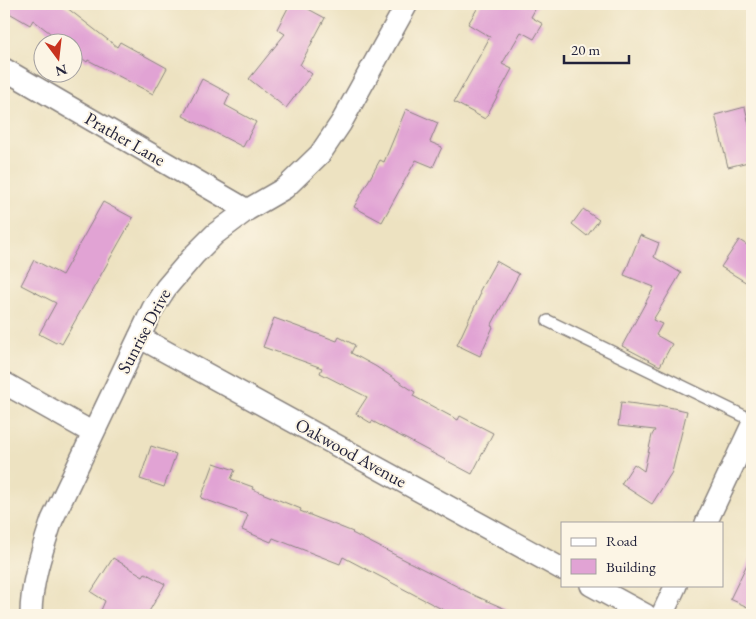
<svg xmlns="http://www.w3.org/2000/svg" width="756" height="619" font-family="'EB Garamond',serif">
<rect width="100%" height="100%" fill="#fcf5e5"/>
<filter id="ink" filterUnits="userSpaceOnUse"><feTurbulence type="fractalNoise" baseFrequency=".02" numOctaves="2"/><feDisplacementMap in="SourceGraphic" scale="10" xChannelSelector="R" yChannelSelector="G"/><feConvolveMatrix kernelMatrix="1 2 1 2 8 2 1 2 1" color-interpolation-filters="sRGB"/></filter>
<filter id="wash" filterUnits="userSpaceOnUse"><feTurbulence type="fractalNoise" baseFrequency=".0096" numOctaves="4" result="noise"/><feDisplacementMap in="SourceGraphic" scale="20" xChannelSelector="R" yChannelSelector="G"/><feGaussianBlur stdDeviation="1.12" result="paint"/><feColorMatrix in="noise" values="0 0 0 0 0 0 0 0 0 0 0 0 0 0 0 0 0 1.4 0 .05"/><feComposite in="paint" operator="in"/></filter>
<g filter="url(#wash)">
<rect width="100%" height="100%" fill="#ede2c1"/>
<g id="blocks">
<path fill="#e1a3d4" d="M4,4H62L117,47L120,42L167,68L153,94L88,60L87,62L72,51V42H62L33,20L30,25L4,10Z
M290,4H299L325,18L300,65L312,74L286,108L249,79L285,34L277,29Z
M480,4H538L531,17L543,24L534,39L521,32L502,64L512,69L485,119L454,102L490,37L468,24Z
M202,79L230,94L225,105L256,122L243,147L183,116Z
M745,107L752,137V161L728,167L715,115Z
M406,109L438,123L430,142L442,147L433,167L416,160L382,222L354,207L380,160L384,162Z
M103,202L133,218L62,344L57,341L56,343L39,334L56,303L21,285L34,260L62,275Z
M583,209L599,220L587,236L572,224Z
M640,235L659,243L654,257L681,273L653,320L662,324L656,335L672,344L660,366L622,346L654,287L624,275Z
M739,240L752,248V286L721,267Z
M496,261L519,274L491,326L493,327L480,356L457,345L481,293L479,292Z
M274,318L337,341L339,337L355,345L351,353L375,366L415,392L413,396L458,420L460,416L493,433L472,474L372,421L371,423L356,414L367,397L320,373L322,368L263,347Z
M621,402L659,407V405L687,411L672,472L652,504L621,484L634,464L644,471L652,435L655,430L618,426Z
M151,446L176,454L164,487L140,479Z
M214,463L235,470L231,479L253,487L252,489L301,509L300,511L353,532L352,533L476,596L519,615H453L343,557L340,564L273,538L271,542L242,530L248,515L201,498Z
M752,554V609L730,599Z
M113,558L143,576L145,573L165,584L147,615H99L105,601L91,592Z"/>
</g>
</g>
<g filter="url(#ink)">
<use href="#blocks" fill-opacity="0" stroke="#88827e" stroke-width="1"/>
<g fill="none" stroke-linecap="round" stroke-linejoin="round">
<defs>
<path id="lane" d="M548,321L752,420"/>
<path id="street" d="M4,69L247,210
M139,337L562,569
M4,383L93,433
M706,523L752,425
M591,585L646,615
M31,615C31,582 42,551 52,520L153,308L166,288L195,254L215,234L247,210L285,188L320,154L341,123L407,4
M662,615L676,585"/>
</defs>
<use href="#lane" stroke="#88827e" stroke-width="14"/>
<use href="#street" stroke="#88827e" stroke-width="24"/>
<use href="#lane" stroke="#fff" stroke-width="11"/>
<use href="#street" stroke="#fff" stroke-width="21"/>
</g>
</g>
<g text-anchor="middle" stroke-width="4" stroke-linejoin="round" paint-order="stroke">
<g font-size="18" fill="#22223b" stroke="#fcf5e5">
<text transform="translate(125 139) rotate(30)" y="6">Prather Lane</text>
<text transform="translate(144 331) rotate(-62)" y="6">Sunrise Drive</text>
<text transform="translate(351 453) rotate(29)" y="6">Oakwood Avenue</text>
</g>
</g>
<rect width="756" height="619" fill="none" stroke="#fcf5e5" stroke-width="20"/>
<rect x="561" y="522" width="162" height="65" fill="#fcf5e5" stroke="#a5a1a1"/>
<rect x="571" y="538" width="25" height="8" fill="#ffffff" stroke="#a5a1a1"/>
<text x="606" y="546" font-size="15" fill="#22223b">Road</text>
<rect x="571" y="559" width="25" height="15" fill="#e1a3d4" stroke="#a5a1a1"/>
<text x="606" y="572" font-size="15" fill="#22223b">Building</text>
<g transform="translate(58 58) rotate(165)"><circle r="24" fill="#fcf5e5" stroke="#a5a1a1"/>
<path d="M0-4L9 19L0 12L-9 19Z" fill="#c8321e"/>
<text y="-8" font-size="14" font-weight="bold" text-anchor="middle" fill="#22223b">N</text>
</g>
<path d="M564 55v8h65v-8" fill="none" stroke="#22223b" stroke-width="2.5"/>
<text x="571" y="55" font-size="15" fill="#22223b" stroke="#fcf5e5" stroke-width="4" paint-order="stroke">20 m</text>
</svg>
